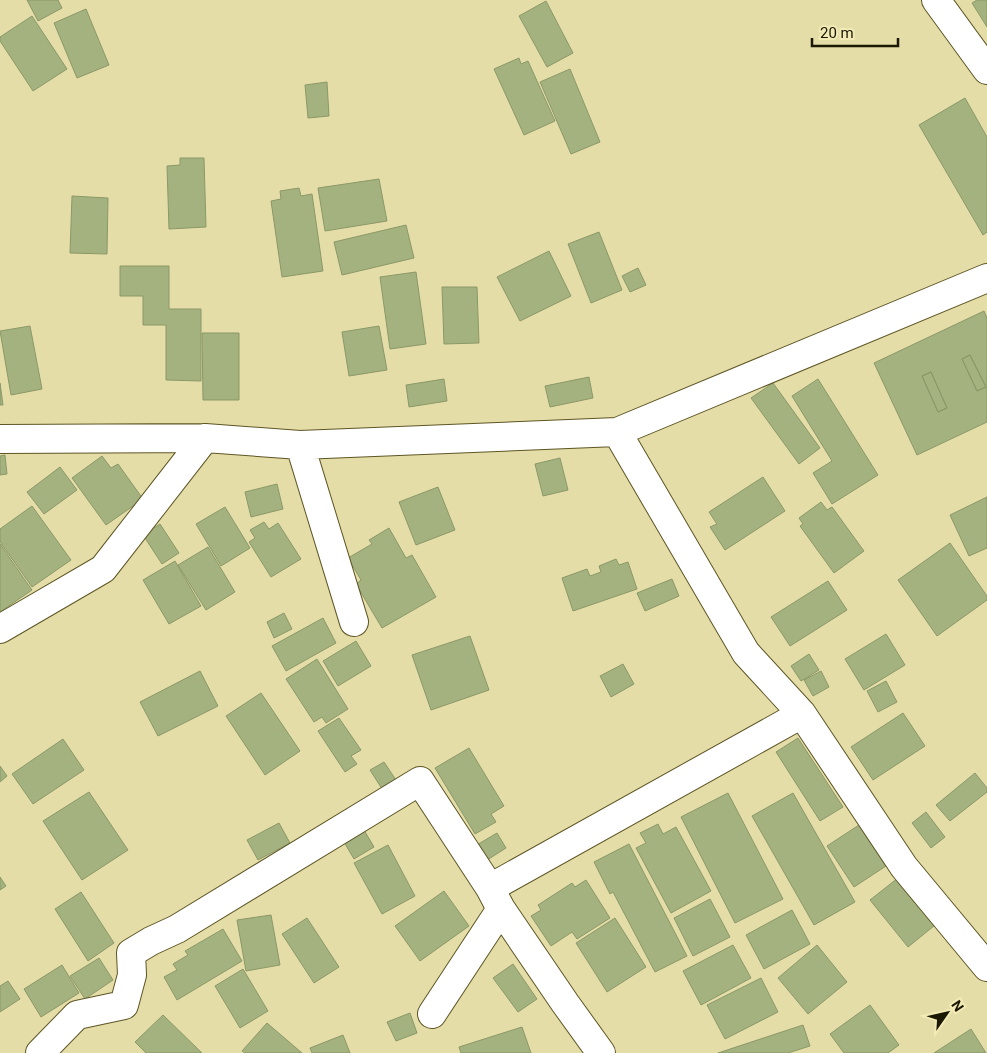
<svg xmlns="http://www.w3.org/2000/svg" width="987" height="1053" font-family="Roboto,sans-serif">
<rect width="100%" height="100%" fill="#e5dda8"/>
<path fill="#a4b280" stroke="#8b9867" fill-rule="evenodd" d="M27,0H58L62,8L38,21Z
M977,0H987V27L972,3Z
M546,1L573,53L547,67L519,16Z
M86,9L109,65L77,78L54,23Z
M32,16L67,69L33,91L0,41V37Z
M519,58L521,64L528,61L555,121L524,135L494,69Z
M570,69L600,142L571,154L540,82Z
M327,82L329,116L308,118L305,85Z
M965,98L987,137V232L983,235L919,125Z
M180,158H204L206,227L169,229L167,166L180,165Z
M379,179L387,221L325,231L318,188Z
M299,188L301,196L312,194L323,271L282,277L271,201L281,199L280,191Z
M72,196L108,198L107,254L70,253Z
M406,225L414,258L342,275L334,242Z
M599,232L622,290L591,303L568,244Z
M549,251L571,296L520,321L497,277Z
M120,266H169V309H201V381L166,380V325H143V296H120Z
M638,268L646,285L630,292L622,276Z
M416,272L426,344L390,349L380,277Z
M442,287H477L479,343L444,344Z
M984,311L987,318V422L917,455L874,363ZM970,355L986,387L977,391L962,359ZM931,372L947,408L938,412L922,376Z
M30,326L42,389L11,395L0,331Z
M379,326L387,370L349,376L342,332Z
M202,333H239V400H203Z
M970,355L986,387L977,391L962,359Z
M931,372L947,408L938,412L922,376Z
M589,377L593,398L550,407L545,386Z
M444,379L447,401L409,407L406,385Z
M818,379L878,475L832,504L813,473L832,461L792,396Z
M0,383L3,405H0Z
M773,383L820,448L799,464L751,398Z
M5,455L7,474L0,475V456Z
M102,456L111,468L118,464L143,499L106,525L72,478Z
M560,458L568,490L543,496L535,464Z
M60,467L77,490L44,514L27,492Z
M763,477L785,511L725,550L710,527L717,524L709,512Z
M277,484L283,509L251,517L245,492Z
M438,487L455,530L416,545L399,502Z
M987,497V548L969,556L950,515Z
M821,502L827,510L832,507L864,551L834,573L800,526L803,524L799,518Z
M32,506L71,560L32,587L0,542V529Z
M225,507L250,548L221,566L196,524Z
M264,522L269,529L278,523L301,559L271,577L249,542L255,538L250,530Z
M160,524L179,553L162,564L143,535Z
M389,528L406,558L412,555L436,597L382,628L356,584L361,580L348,558L372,544L369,540Z
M950,543L987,596V600L937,636L898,580Z
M0,544L32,590L0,612Z
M208,547L235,592L206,610L178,565Z
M616,559L619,565L628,562L637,589L573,611L562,578L587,569L590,576L601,572L599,566Z
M175,561L201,606L169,624L143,580Z
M672,579L679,596L645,611L637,593Z
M828,581L847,610L790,646L771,617Z
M284,613L292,629L274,638L267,622Z
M323,618L336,643L286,671L272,646Z
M886,634L905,665L864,690L845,659Z
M470,636L489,690L431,710L412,655Z
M356,641L371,666L338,686L323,661Z
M809,654L819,670L801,681L791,666Z
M317,659L348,709L326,723L322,717L314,722L286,679Z
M623,664L634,684L611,697L600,676Z
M200,671L218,706L158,736L140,702Z
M821,671L829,687L813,696L804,680Z
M886,681L897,702L878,712L867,691Z
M261,693L300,751L265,775L226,716Z
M903,713L925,746L873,780L851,747Z
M339,718L361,750L351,756L357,764L345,772L318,731Z
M798,738L843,807L820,821L776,752Z
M63,739L84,770L33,804L12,774Z
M469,748L504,806L491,814L496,822L475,834L435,768Z
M384,762L398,783L384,792L370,770Z
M0,766L7,776L0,782Z
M975,773L987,788V792L950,821L936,805Z
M89,792L128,850L82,880L43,821Z
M728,793L783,899L735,923L681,817Z
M793,793L855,902L814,925L752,816Z
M926,812L945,837L931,848L912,823Z
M279,823L290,843L258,860L247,840Z
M658,824L663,834L676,827L711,891L671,913L636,848L646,843L640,833Z
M859,825L886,866L854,887L827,846Z
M364,830L374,847L354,859L344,842Z
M497,833L506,848L484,862L475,846Z
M629,844L687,956L655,972L613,892L610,894L594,862Z
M388,845L415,896L382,914L354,863Z
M903,874L940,921L908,947L870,900Z
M0,877L6,886L0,890Z
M586,880L610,918L577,939L572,932L551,946L531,916L541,910L538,905L572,883L575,887Z
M444,891L469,926L420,961L395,926Z
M81,892L114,943L88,961L55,909Z
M710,899L730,937L693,956L674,918Z
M792,910L810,944L764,969L746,935Z
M271,915L280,965L246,971L237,920Z
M307,918L339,967L314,983L282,934Z
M615,918L646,967L607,992L576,943Z
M223,929L242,961L177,1000L164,977L177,970L173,964L188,955L185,951Z
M733,945L751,978L701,1005L683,971Z
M817,945L847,982L808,1014L778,978Z
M99,958L113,980L85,999L70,976Z
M513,964L537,999L518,1012L493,978Z
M62,965L79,993L41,1017L24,989Z
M243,969L268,1011L240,1028L215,986Z
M761,978L778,1012L725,1039L707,1005Z
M8,981L20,999L0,1012V986Z
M870,1005L899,1045L888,1053H844L830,1034Z
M410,1013L417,1033L396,1041L387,1022Z
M163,1015L202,1053H146L135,1042Z
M267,1023L302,1053H245L242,1051Z
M803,1025L810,1046L788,1053H718Z
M522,1027L531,1053H461L459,1047Z
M971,1029L986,1053H934Z
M343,1035L350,1053H312L310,1048Z"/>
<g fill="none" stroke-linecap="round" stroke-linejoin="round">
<defs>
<path id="minor" d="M936,0L987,70
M617,432L746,653L802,714L904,867L987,967
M0,439L205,438L300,445L617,432L987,278
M300,445L354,622
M0,629L103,569L205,438
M490,888L802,714
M432,1014L501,909
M40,1053L77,1015L124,1005L132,975L131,953L151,941L177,929L420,781L490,888L501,909L565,1003L601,1053"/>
</defs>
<use href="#minor" stroke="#5d5524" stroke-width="30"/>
<use href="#minor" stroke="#fff" stroke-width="28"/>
</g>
<g transform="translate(947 1013) rotate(56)" stroke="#f3ebb5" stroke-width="4" paint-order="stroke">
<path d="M0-4L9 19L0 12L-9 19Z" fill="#1a1703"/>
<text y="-8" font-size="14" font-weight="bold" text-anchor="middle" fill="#1a1703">N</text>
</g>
<path d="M812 38v8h86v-8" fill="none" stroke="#1a1703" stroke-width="2.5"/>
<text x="820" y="38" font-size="15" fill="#1a1703" stroke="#f3ebb5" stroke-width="4" paint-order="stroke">20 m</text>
</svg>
